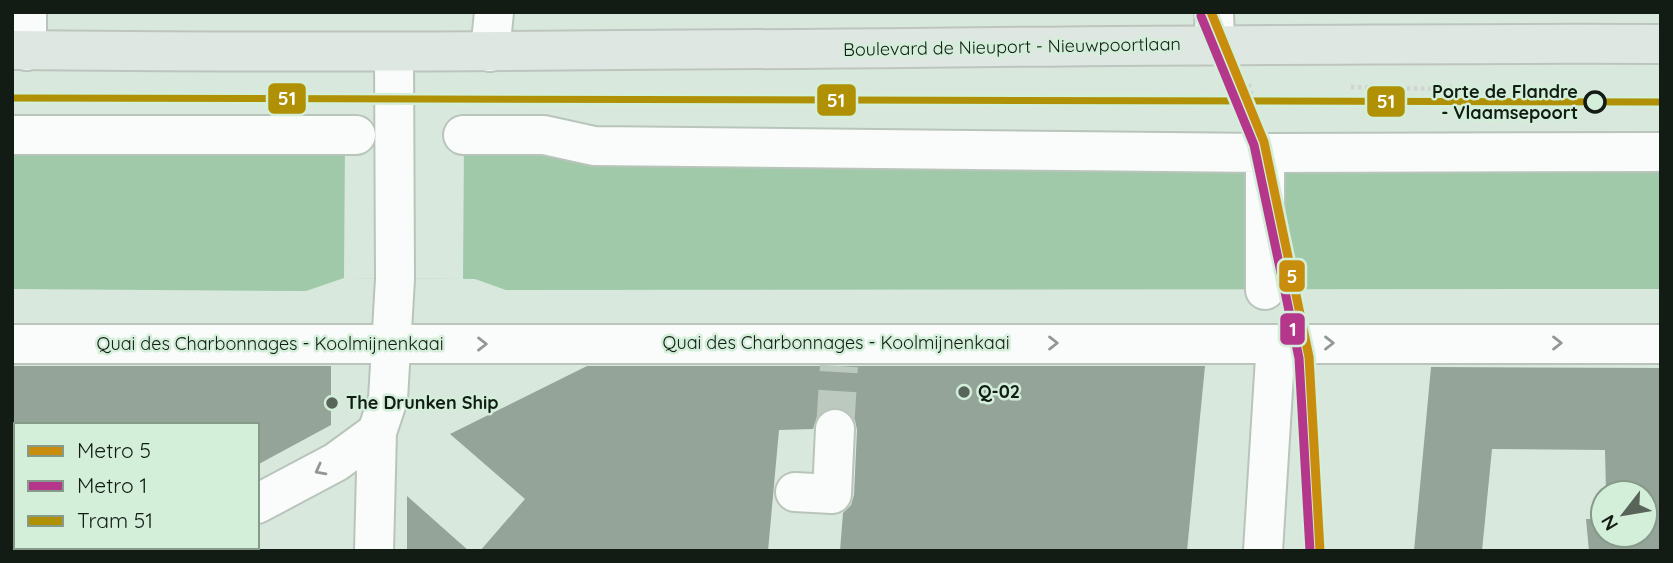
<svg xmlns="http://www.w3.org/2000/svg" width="1673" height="563" font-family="Quicksand,sans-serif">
<rect width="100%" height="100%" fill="#d9e8dc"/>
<path fill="#a0c9aa" d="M12,143H1661V289L506,290L475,279L344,278L306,291L12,289Z"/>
<path fill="#d9e8dc" d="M345,143H464L463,279L344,278Z"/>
<path fill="#94a498" d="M12,366H331V425L257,465V425H12Z
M587,366H1205L1187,551H840L843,513L851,505L854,495L857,430L855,420L847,411L835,407L824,410L817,417L813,429L779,430L768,551H480L525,499L450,434Z
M1431,367L1661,368V551H1589L1586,519H1603V535H1645V493H1606L1605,450L1492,449L1482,551H1414Z
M407,496L469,551H407Z"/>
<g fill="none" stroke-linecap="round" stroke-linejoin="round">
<path stroke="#bbc9be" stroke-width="38" stroke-dasharray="38 19" stroke-linecap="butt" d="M835,429L839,366"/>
<defs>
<path id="minor" d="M27,12V51
M1214,12L1215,44
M490,52L494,12
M12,135H356
M463,135H544L594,146L1265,153L1661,152
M1265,153V290
M12,344H1661
M795,492L832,494L835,429
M257,504L336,462L377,432
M169,551L176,547
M374,551L377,432L388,399L395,279L394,53
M1263,551L1275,358"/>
<path id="major" d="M12,50C562,56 1111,42 1661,44"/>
</defs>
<use href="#minor" stroke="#b9c4bb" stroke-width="42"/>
<use href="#major" stroke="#bec5bf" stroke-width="42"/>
<path stroke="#d0d5d2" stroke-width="4.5" stroke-dasharray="3.5 3.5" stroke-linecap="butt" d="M1249,84L1255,113
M1351,87L1443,89L1454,86"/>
<use href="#minor" stroke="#f9fcfa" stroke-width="38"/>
<use href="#major" stroke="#dee7e1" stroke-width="38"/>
<defs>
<path id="tram-1" d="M12,98L1661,102"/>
</defs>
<use href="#tram-1" stroke="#d3eed9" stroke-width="12"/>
<use href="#tram-1" stroke="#b09106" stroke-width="7"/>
<defs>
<path id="metro-1" d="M1211,12L1264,142L1309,357L1320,551"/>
<path id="metro-2" d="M1201,16L1254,145L1299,358L1310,551"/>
</defs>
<use href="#metro-1" stroke="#d3eed9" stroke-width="14"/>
<use href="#metro-2" stroke="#d3eed9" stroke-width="14"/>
<use href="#metro-1" stroke="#c88d0d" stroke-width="9"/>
<use href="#metro-2" stroke="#b5378c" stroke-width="9"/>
</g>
<defs><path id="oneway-chevron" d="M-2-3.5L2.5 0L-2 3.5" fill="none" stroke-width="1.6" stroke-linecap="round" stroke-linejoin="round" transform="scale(1.75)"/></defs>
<g stroke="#919792">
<use href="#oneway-chevron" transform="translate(1053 343)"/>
<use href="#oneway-chevron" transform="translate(1329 343)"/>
<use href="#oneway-chevron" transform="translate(1557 343)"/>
<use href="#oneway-chevron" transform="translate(482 344)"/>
<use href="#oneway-chevron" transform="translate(320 470) rotate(152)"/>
</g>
<circle fill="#d3eed9" stroke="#121b14" stroke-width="3.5" cx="1595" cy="102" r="10"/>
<g fill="#58635a" stroke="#d3eed9" stroke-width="2.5">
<circle cx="964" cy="392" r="7"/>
<circle cx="332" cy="403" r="7"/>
</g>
<g text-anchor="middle" stroke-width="5" stroke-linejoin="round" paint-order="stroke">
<g font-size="18" fill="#121b14" stroke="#d3eed9">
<text transform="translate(1012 47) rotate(-1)" y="6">Boulevard de Nieuport - Nieuwpoortlaan</text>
<text x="836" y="349">Quai des Charbonnages - Koolmijnenkaai</text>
<text x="270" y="350">Quai des Charbonnages - Koolmijnenkaai</text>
</g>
<g font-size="18" font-weight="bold" fill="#121b14" stroke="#d3eed9" text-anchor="end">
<text x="1578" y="98">Porte de Flandre<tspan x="1578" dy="21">- Vlaamsepoort</tspan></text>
</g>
<g font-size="18" font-weight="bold" fill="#121b14" stroke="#d3eed9" text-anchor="start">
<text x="978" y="398">Q-02</text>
<text x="346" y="409">The Drunken Ship</text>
</g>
</g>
<g stroke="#d3eed9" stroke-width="2.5">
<rect x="267" y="82" width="40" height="33" rx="7" fill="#b09106"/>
<rect x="816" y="83" width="41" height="34" rx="7" fill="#b09106"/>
<rect x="1366" y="85" width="40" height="33" rx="7" fill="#b09106"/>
<rect x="1278" y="259" width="28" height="34" rx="7" fill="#c88d0d"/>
<rect x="1279" y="312" width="27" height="34" rx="7" fill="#b5378c"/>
</g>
<g font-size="19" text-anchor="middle" font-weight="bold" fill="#fff">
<text x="287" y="105">51</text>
<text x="836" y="107">51</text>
<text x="1386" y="108">51</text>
<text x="1292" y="283">5</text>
<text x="1293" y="336">1</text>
</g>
<rect width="1673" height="563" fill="none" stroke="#121b14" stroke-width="28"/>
<rect x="14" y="423" width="245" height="126" fill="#d3eed9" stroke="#869a8a" stroke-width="2"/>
<rect x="28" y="446" width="35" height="10" fill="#c88d0d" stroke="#869a8a" stroke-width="2"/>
<text x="77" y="458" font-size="21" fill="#121b14">Metro 5</text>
<rect x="28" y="481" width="35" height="10" fill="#b5378c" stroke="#869a8a" stroke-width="2"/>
<text x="77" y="493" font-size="21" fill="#121b14">Metro 1</text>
<rect x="28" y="516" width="35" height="10" fill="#b09106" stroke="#869a8a" stroke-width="2"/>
<text x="77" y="528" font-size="21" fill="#121b14">Tram 51</text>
<g transform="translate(1624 514) rotate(239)"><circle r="33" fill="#d3eed9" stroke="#869a8a" stroke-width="2"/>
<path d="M0-5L12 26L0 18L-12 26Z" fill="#58635a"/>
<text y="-10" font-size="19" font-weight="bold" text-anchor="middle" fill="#121b14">N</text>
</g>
</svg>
